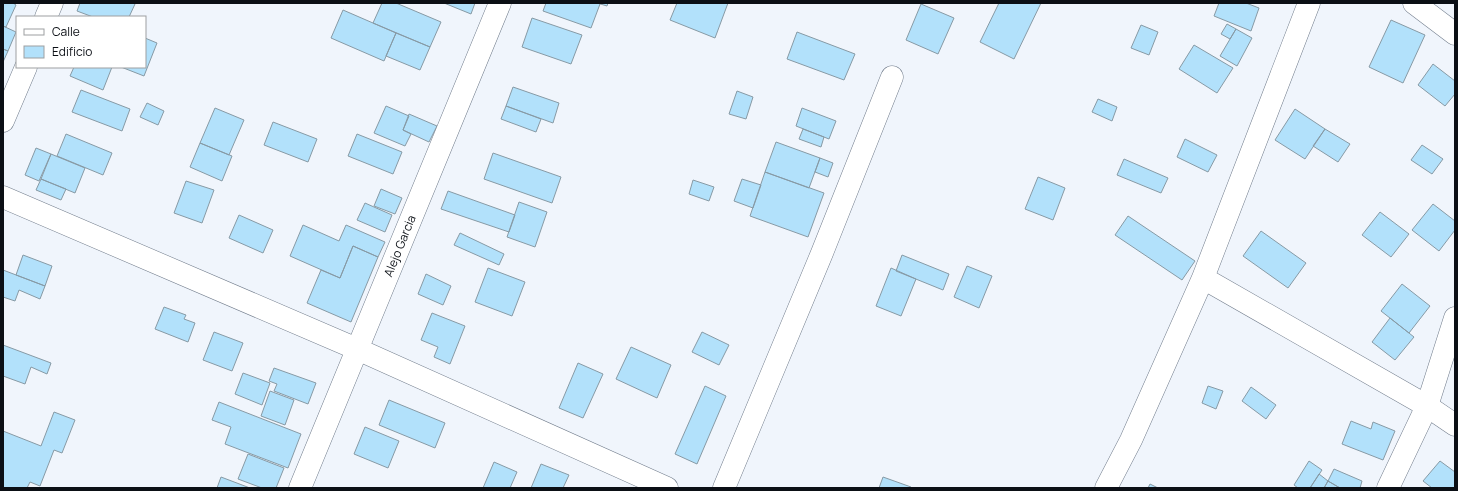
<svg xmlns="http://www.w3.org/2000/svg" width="1458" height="491" font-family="Manrope,sans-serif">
<rect width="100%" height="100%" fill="#f0f5fc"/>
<path fill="#b2e1fb" stroke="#879aa5" d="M3,3H13L16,5L6,27L3,26Z
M80,3H132L135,4L129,17H93L77,11Z
M382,3H396L441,22L430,47L373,23Z
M444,3H475L471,14Z
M546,3H597L600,4L591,28L543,11Z
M597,3H608L607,6Z
M677,3H728L715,38L670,20Z
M999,3H1041L1014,59L980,42Z
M1219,3H1246L1259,8L1251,31L1214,16Z
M921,4L954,18L938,54L906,40Z
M343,10L396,33L384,61L331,38Z
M532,18L582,35L571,64L522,47Z
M1391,20L1425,35L1403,83L1369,67Z
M1227,24L1236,29L1230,39L1221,34Z
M1141,25L1158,32L1149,55L1131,48Z
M3,26L16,32L8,51L3,49Z
M1236,29L1252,38L1237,66L1220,56Z
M797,32L855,54L844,80L787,59Z
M396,33L430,47L420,70L386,56Z
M145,38L157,43L144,76L121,67H145Z
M1194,45L1233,68L1217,93L1179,69Z
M3,49L8,51L3,62Z
M1433,64L1455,81V94L1445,106L1418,85Z
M74,67H112L103,90L70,76Z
M513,87L559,103L553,123L506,106Z
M81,90L130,109L122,131L72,112Z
M737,91L753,97L746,119L729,114Z
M1098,99L1117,107L1112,121L1092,112Z
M147,103L164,111L158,125L140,117Z
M386,106L409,116L403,130L411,134L405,146L374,133Z
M506,106L541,119L536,132L501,119Z
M215,108L244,120L229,155L200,143Z
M802,108L836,121L829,139L796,126Z
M1295,109L1325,129L1305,159L1275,140Z
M409,114L437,126L429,142L403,130Z
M273,122L317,139L308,162L264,145Z
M803,129L824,137L821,147L799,139Z
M1325,129L1350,144L1338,162L1313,146Z
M66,134L112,153L103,175L57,156Z
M357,134L402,152L393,174L348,156Z
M1185,139L1217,155L1208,172L1177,157Z
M776,142L820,158L809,188L765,172Z
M200,143L232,156L222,181L190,167Z
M1422,145L1443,159L1432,174L1411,160Z
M36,148L51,154L39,181L25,175Z
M493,153L561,177L552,203L484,179Z
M51,154L85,168L75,193L41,179Z
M820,158L833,163L828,177L815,172Z
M1124,159L1168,178L1161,193L1117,175Z
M765,172L824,193L808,237L750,216Z
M1038,177L1065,188L1053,220L1025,209Z
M41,179L66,189L61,200L36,190Z
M742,179L761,185L753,208L734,201Z
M693,180L714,187L709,201L689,194Z
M186,181L214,190L202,223L174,213Z
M381,189L402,198L395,214L374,206Z
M448,191L515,215L509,232L441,209Z
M519,202L547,212L535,247L507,237Z
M365,203L392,215L385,232L357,220Z
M1433,204L1455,221V230L1439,251L1412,230Z
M1380,212L1409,234L1391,257L1362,235Z
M239,215L273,230L263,253L229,238Z
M1128,216L1195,261L1182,280L1115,235Z
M303,225L339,241L346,225L385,242L378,257L353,246L340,278L290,256Z
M1261,231L1306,263L1288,288L1243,256Z
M460,233L504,254L499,265L454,245Z
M353,246L378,257L351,322L307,303L321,270L340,278Z
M23,255L52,266L45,286L16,275Z
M902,255L949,274L943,290L896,271Z
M967,266L992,276L979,308L954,297Z
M488,268L525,282L512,316L475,302Z
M891,268L916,279L901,316L876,306Z
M3,270L45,286L40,299L19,290L15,301L3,297Z
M426,274L451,286L443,305L418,294Z
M1402,284L1430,306L1409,333L1381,311Z
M164,307L186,315L184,319L195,323L188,342L155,329Z
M432,313L465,326L450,364L434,357L438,347L421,340Z
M1390,318L1414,337L1395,360L1372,342Z
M214,332L243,343L232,371L203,360Z
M702,332L729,345L719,365L692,352Z
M3,345L51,363L47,374L31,367L25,384L3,376Z
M631,347L671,365L657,398L616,379Z
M578,363L603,374L583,418L559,408Z
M274,368L316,383L308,404L274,391L277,384L269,381Z
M243,373L270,383L262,405L235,394Z
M705,386L726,396L697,464L675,454Z
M1208,386L1223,391L1216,409L1202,403Z
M1251,387L1276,405L1266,419L1242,401Z
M270,391L294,400L285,425L261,416Z
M389,400L445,423L435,448L379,425Z
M219,402L301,434L288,468L225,444L231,427L212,420Z
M54,412L75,420L62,453L54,450L40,486L30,482L27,488H3V431L41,446Z
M1351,421L1371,429L1373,422L1395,431L1383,460L1342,444Z
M365,427L399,441L388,468L354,454Z
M248,454L284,468L276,488H262L238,479Z
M1309,461L1322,470L1310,488H1298L1294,485Z
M1440,461L1455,472V488H1432L1423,481Z
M494,462L517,472L510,488H483Z
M541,464L569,475L563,488H531Z
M1334,469L1362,481L1360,488H1340L1328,481Z
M1319,474L1328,481L1324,488H1310Z
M221,477L250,488H217Z
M883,477L911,487V488H879Z
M1328,481L1340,488H1324Z
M1150,484L1158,488H1148Z"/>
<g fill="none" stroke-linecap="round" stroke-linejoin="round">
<defs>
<path id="street" d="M1414,3L1455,34
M46,17L52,3
M3,121L26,67
M3,197L357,349L667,488
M1203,278L1427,406L1455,425
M300,488L500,3
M724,488L822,253L892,77
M1106,488L1131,440L1203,278L1309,3
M1388,488L1427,406L1455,318"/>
</defs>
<use href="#street" stroke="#737e8d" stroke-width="23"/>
<use href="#street" stroke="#fff" stroke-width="22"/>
</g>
<g text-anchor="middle" stroke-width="4" stroke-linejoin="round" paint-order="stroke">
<g font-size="12" fill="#0b0f15" stroke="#fff">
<text transform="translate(400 246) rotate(-68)" y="4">Alejo Garcia</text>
</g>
</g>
<rect width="1458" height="491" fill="none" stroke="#0b0f15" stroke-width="8"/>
<rect x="16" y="16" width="130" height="52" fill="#ffffff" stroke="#9d9fa1"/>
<rect x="24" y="29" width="20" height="6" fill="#ffffff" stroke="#9d9fa1"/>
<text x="52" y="36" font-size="12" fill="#0b0f15">Calle</text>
<rect x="24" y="46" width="20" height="12" fill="#b2e1fb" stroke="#9d9fa1"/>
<text x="52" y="56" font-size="12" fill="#0b0f15">Edificio</text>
</svg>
